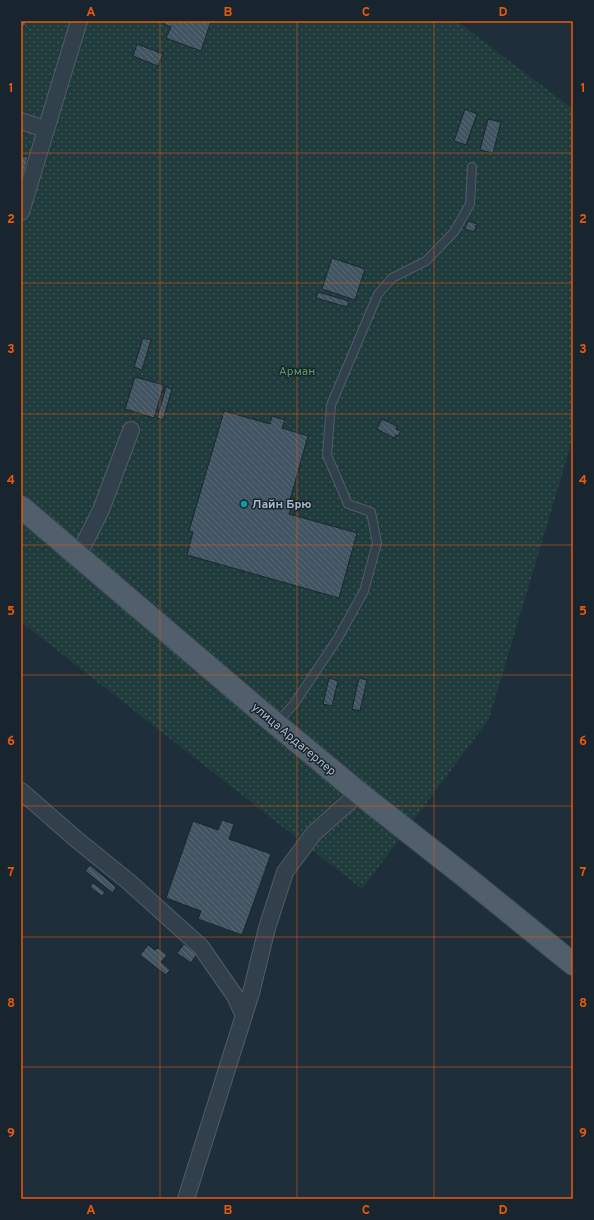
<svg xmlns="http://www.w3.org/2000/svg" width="594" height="1220" font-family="Overpass,sans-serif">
<defs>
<pattern id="park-dots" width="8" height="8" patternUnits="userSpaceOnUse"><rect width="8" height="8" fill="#203b3b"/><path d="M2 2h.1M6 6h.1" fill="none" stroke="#3e5556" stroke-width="1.8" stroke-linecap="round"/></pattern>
<pattern id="building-back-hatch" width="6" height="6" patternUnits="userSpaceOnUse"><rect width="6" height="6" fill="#415462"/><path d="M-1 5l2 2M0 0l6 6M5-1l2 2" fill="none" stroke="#5a6a77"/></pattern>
</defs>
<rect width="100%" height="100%" fill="#1e2e3a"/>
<path fill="url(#park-dots)" d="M21,21H457L573,109V438L489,719L362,889L21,622Z"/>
<path fill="url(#building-back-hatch)" stroke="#1a2731" d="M21,21H28L21,30Z
M165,21H211L201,51L166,38L171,27L164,24Z
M137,44L163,54L158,66L133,56Z
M465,109L477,114L466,145L454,141Z
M488,119L501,122L493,153L480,150Z
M21,156L28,157L21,185Z
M468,221L477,224L474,232L465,229Z
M332,258L365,269L355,300L322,289Z
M318,292L349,301L347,307L316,298Z
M143,338L151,340L142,370L134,367Z
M135,377L164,385L154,418L125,409Z
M166,387L172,389L163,420L157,418Z
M224,411L270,424L272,416L285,420L282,428L308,436L290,500L291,508L289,514L357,533L339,598L187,555L193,532L189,531Z
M382,419L397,426L396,429L401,431L398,436L396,435L394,438L377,429Z
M329,678L338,681L332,706L323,704Z
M359,678L367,680L360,711L352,709Z
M222,820L234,824L229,839L271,854L242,935L198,919L201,911L166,898L193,821L218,830Z
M90,865L116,887L113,893L85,871Z
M93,883L105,892L102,896L90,887Z
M184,944L197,954L191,963L177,953Z
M148,945L155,950L158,948L167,955L161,962L170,970L166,975L140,955Z"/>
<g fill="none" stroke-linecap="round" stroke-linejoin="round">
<defs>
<path id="service" d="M277,723L294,704L338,638L364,591L377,543L371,512L348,504L327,455L331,405L378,294L392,278L426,261L454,232L470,204L472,167"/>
<path id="minor" d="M21,121L45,129
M21,212L79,21
M78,556L101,510L131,430
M21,791L76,839L129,882L201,947L235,996L244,1016
M186,1199L251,993L267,928L285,872L314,833L359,793"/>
<path id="primary" d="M21,507L258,709L359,793L467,878L573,964"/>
</defs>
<use href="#service" stroke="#505d68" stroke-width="10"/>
<use href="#minor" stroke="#505d68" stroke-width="18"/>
<use href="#primary" stroke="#3c4954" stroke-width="24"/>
<use href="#service" stroke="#32404b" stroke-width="8"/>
<use href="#minor" stroke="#32404b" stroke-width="16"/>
<use href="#primary" stroke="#505f6b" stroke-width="22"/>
</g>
<path fill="none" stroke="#e8590c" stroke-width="1" stroke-opacity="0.55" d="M160,21V1199M297,21V1199M434,21V1199M21,153H573M21,283H573M21,414H573M21,545H573M21,675H573M21,806H573M21,937H573M21,1067H573"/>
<circle fill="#0f9aa8" stroke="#18252f" stroke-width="1.5" cx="244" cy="504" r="4"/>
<g text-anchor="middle" stroke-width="3" stroke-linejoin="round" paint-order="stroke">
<g font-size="12" fill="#619a67" stroke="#18252f">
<text x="297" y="375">Арман</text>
</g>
<g font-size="12" font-weight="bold" fill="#acbac7" stroke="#18252f" text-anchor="start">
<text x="252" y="508">Лайн Брю</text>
</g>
<g font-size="12" fill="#acbac7" stroke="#18252f">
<text transform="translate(294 739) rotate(40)" y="4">улица Ардагерлер</text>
</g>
</g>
<rect width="594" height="1220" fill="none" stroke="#18252f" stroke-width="44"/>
<rect x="22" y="22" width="550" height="1176" fill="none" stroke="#e8590c" stroke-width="1.5"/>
<g font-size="13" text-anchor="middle" font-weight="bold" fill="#e8590c">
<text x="91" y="16">A</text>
<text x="228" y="16">B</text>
<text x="366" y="16">C</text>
<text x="503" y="16">D</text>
<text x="11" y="92">1</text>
<text x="583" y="92">1</text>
<text x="11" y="223">2</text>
<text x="583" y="223">2</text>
<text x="11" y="353">3</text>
<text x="583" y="353">3</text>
<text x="11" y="484">4</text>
<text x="583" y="484">4</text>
<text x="11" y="615">5</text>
<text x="583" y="615">5</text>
<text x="11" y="745">6</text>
<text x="583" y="745">6</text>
<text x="11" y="876">7</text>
<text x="583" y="876">7</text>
<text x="11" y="1007">8</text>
<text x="583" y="1007">8</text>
<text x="11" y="1137">9</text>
<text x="583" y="1137">9</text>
<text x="91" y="1214">A</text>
<text x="228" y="1214">B</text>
<text x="366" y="1214">C</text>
<text x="503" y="1214">D</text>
</g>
</svg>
